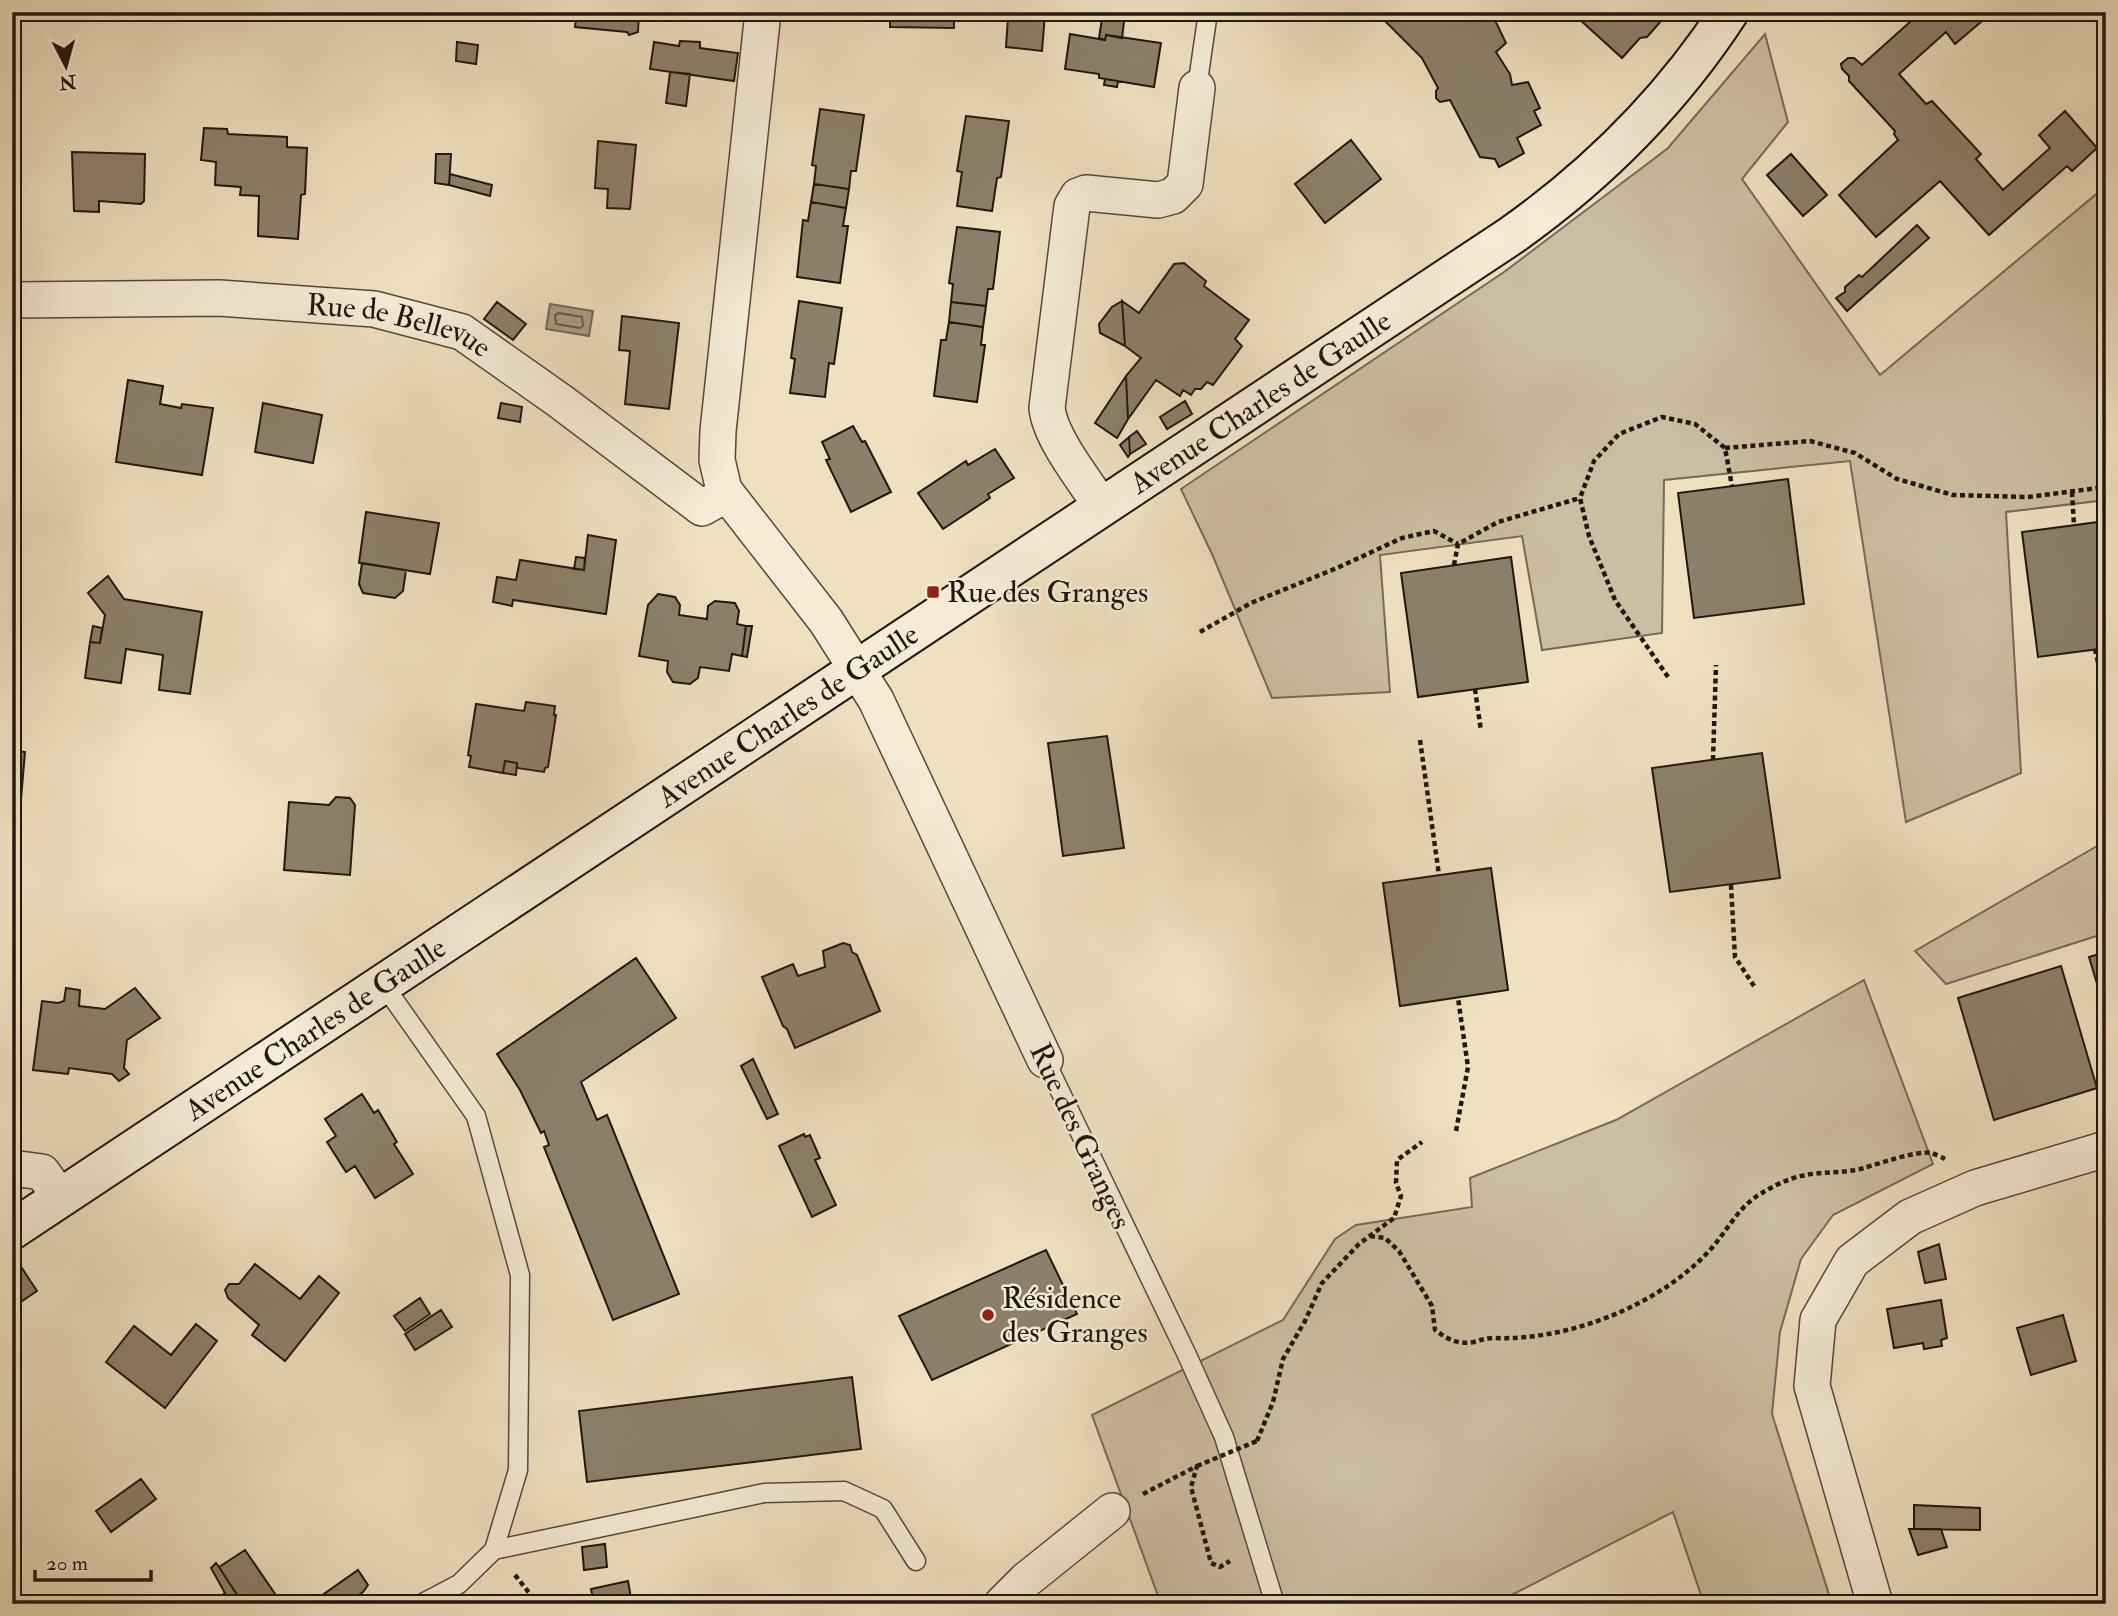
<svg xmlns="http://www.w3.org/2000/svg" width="2118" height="1616" font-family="'IM FELL Double Pica',serif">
<rect width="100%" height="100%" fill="#efe0c0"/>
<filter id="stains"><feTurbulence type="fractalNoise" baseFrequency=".00286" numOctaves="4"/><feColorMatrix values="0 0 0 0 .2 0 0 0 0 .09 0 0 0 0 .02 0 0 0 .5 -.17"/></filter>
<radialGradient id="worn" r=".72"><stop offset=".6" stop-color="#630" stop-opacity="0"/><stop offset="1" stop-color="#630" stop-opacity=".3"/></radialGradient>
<path fill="#ccbea2" stroke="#766a58" stroke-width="2" d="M1765,34L1788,122L1742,179L1880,375L2106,186V500L2006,512L2021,773L1906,822L1850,461L1664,480L1662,633L1542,650L1522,536L1380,555L1390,692L1272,698L1212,554L1181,489L1504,272L1651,161L1668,148Z
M2106,841V933L1946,984L1915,951Z
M1864,980L1933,1164L1833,1215L1801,1259L1780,1332L1772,1414L1832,1604H1704L1673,1512L1494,1604H1161L1092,1415L1283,1320L1335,1239L1356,1225L1472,1207L1470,1178L1616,1120Z"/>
<path fill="#a99c84" stroke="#726755" stroke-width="2" d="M550,304L593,311L589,336L546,329Z"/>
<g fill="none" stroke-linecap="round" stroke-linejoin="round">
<path stroke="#645a4a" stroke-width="2" d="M559,313L582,317L583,326L580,328L556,324L555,315Z"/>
</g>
<path fill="#8c806b" stroke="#20170f" stroke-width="2" d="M577,12H639L638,32L629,35L627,32L575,27Z
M890,12H954V28L890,27Z
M1020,12L1045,14L1042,51L1006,47L1008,17L1020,18Z
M1103,12L1125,13L1122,38L1106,35L1105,40L1099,38Z
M1477,12L1484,20L1493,16L1506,43L1496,52L1510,74L1512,85L1528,82L1540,108L1534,111L1541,125L1517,138L1524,153L1499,167L1495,159L1480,157L1450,100L1440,102L1436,98V91L1438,88L1422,58L1382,18L1374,19L1370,13Z
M1578,12H1669L1647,37L1640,38L1622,58L1578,18Z
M1921,12H1975L1982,21L1955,44L1946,32L1899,74L1926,104L1932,101L1981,154L1976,159L2003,190L2050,148L2039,135L2065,111L2097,148L2072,171L2067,166L1989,235L1940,181L1876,237L1839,195L1898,140L1894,134L1895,131L1849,81V76L1842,69L1841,64L1848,58H1854L1862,65Z
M1070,34L1105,40L1106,35L1161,43L1154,87L1099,78V74L1065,69Z
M680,41L700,42V48L738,53L734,81L650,69L654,42L679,46Z
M457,42L478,45L476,64L456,61Z
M670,72L690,74L686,106L666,103Z
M1105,79L1118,81L1117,87L1104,85Z
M820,109L864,115L856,171H851L849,189L814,184L816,166L812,165Z
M966,116L1009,121L1001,177L997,178L992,211L957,206L962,172L957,171Z
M204,128L227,129L228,134L287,137V147L307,148L305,194L301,195L298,239L258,236L259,196L240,195L241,187L215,185L216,162L201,160Z
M1351,140L1381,179L1325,223L1295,184Z
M598,141L636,145L630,209L607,208L608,189L595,188Z
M72,152L145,154L144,201L141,204L99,201V212L74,211Z
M436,154H451L449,185L435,183Z
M1791,154L1827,195L1803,216L1767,175Z
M450,174L492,185L490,196L449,185Z
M814,184L849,189L846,208L811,202Z
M811,202L846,208L843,226H848L840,283L797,277L803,220L808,221Z
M1917,225L1929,238L1847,311L1836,298L1845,292V287L1859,275L1862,277Z
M957,227L1000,232L993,289H988L986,306L951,302L953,284L949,283Z
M1184,263L1206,281L1204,286L1249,320L1235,339L1242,346L1213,385L1207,382L1201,389H1195L1191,395L1183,390L1180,396L1156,380L1128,419L1126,376L1141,358L1125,346L1122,301L1139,313L1174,264Z
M799,301L842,308L834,364L829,363L825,397L790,393L795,359L791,358Z
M1122,301L1125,346L1100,333L1099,324L1112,307Z
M497,302L526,324L513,340L484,319Z
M951,302L986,306L983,327L949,322Z
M622,316L679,323L669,409L625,404L630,351L619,350Z
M949,322L983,327L981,345H985L977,402L934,396L941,340H946Z
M1126,376L1128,419L1117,438L1095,423Z
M128,380L163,386L160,404L181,408L182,404L213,408L202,475L116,462Z
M1185,401L1192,414L1167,429L1160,417Z
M263,403L322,415L313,463L255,452Z
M501,403L522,407L520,422L498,418Z
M853,426L862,442L865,441L891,492L851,512L826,460L830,459L822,442Z
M1137,431L1146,444L1130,454L1129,437Z
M1129,437L1130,454L1128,457L1120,445Z
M995,449L1014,478L988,494L990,498L943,529L918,493L966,461L968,465Z
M1788,479L1804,604L1694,618L1678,493Z
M366,512L439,523L430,574L359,563Z
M2106,521V648L2038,657L2022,532Z
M588,535L616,540L606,614L513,600L512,606L493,602L497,577L516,580L520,560L584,570Z
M576,557L585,558L584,570L574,569Z
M1511,557L1528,682L1418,697L1401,573Z
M362,563L406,570L403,591L395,598L363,593L359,584Z
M108,576L124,599L202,612L190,694L159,690L163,655L126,649L121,683L85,678L90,642L100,643L105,615L88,593Z
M658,594L675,597L680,605L679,615L707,619L708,606L715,601L735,603L739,611L737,624L746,626L742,656L732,654L729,671L700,667L698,678L690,684L673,682L667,672L668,661L639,656L648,605Z
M93,626L102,628L100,643L90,642Z
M746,626H752L747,657L742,656Z
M526,702L555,706L554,715H556L548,767L545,768L544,772L517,768V763L505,761L503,773L469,767L471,756L468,755L476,704L524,711Z
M1107,736L1124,848L1063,856L1048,743Z
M12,750L25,752L20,811L12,810Z
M1762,753L1780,878L1670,892L1652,768Z
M505,761L517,763L516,775L503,773Z
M336,797L350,798L355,805L350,875L284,870L289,802L329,805Z
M1491,868L1508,990L1400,1006L1383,883Z
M843,943L850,945L852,952L857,955L880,1011L795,1048L787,1029L783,1026L762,977L793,964L798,976L825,967L823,951Z
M2106,952V1014L2089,957Z
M636,958L676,1018L581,1082L597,1120L607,1115L679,1294L613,1320L544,1147L549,1145L544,1131L541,1133L520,1090L497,1054Z
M2061,966L2097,1088L1994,1120L1958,998Z
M66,988L80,990L79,1006L105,1009L135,988L160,1018L127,1040L124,1068L129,1074L119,1081L112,1074L69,1068L68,1074L33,1070L42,1001L58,1003L64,1001Z
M753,1059L778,1114L767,1119L741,1066Z
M362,1094L374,1113L378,1110L397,1142L394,1144L413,1174L375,1198L355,1166L346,1172L327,1142L336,1136L325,1119Z
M804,1134L805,1137L810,1135L820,1158L815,1160L836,1205L812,1217L779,1146Z
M1939,1244L1946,1279L1925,1283L1918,1252Z
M1046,1250L1077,1314L932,1380L899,1316Z
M16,1259L37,1291L19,1303L12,1292V1261Z
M255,1264L300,1299L319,1276L339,1293L285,1361L252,1335L259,1325L228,1298L225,1290L229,1284H239Z
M420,1298L430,1314L405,1331L394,1316Z
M1941,1300L1947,1338L1941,1340L1942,1346L1924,1349L1923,1343L1894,1348L1887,1309Z
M441,1310L452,1327L415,1350L405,1334Z
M2063,1315L2076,1361L2031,1375L2017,1328Z
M196,1324L217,1341L165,1408L106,1362L134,1326L171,1355Z
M852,1377L861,1449L587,1482L579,1411Z
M141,1479L156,1499L111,1532L96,1511Z
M1914,1505L1980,1508V1530L1914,1529Z
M1909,1529H1941L1947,1547L1918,1555Z
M605,1544L607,1567L584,1570L582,1547Z
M245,1550L282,1604H243L219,1567Z
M216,1563L219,1567L243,1604H210L225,1593L211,1568Z
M358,1570L368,1585L363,1592L346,1604H315L314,1601Z
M628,1581L632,1604H594L591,1589Z
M1995,1595L1997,1604H1964Z"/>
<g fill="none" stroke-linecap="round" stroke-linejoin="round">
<defs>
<path id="service" d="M1197,88L1208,12
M383,984L476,1116L520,1275L518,1470L494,1550L459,1584L421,1604
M1045,1060L1187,1355L1224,1437L1275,1604
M494,1550L764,1493L844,1491L883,1509L916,1561"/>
<g id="minor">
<path d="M763,12L718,431L717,460L724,490L826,621L876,700L1045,1060"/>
<path id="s1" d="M12,300L219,298L374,309L462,332L560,401L702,508L727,494"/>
<path d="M1102,507C1085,481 1050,438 1047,408L1072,206L1078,196L1086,193L1158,200L1173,196L1185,184L1197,88"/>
<path d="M12,1168L42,1172L61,1198"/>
<path d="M1002,1604L1026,1580L1112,1511"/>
<path d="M1875,1604L1812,1386L1818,1320L1852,1261L1910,1217L1975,1188L2106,1149"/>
</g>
<g id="secondary">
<path id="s2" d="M12,1230L1512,235C1598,174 1671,101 1729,12"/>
</g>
</defs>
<use href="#service" stroke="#54493b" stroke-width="21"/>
<use href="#minor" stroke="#54493b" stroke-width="38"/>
<use href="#secondary" stroke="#20170f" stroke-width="42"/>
<path stroke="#20170f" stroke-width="4.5" stroke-dasharray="5 3.5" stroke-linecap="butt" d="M1725,448L1810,441L1855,453L1897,479L1953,495L2028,497L2106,487
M2072,492L2074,525
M1454,565L1458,544L1498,522L1580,498
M1200,632L1251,603L1337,568L1402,538L1434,531L1458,544
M2095,649L2106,698
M1668,677L1615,600L1589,536L1580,498L1594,461L1619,434L1662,417L1695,424L1725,448L1732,486
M1475,689L1481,731
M1420,740L1439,875
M1713,760L1716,665
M1731,885L1735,957L1754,986
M1456,1131L1468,1067L1458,998
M1370,1236L1385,1238L1399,1251L1432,1306L1435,1330C1447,1339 1458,1345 1474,1342C1481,1340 1486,1338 1494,1338C1568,1341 1658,1306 1709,1251C1727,1232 1738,1206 1762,1193C1773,1186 1788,1179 1801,1176C1821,1171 1843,1174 1864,1168C1878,1164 1918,1150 1931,1153C1935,1154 1941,1157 1945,1159
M1257,1441L1273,1402L1283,1359L1305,1321L1322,1283L1359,1244L1394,1218L1401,1196L1396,1183L1397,1160L1422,1142
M1143,1494L1197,1466L1191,1487L1211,1563L1220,1567L1230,1561
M515,1575L538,1604"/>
<use href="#service" stroke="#f5ebd6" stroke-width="18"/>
<use href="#minor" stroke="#f5ebd6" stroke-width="35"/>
<use href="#secondary" stroke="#f5ebd6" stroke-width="38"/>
<path stroke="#20170f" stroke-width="4.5" stroke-dasharray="5 3.5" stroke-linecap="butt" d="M1197,1466L1257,1441"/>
</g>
<g fill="#8f2418" stroke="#f5ebd6" stroke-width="2.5">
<rect x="926" y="585" width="14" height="14" rx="3.5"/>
<circle cx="988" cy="1315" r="7"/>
</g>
<g text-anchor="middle" stroke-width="5" stroke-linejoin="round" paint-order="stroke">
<g font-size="30" fill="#20170f" stroke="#f5ebd6">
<text dy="10" stroke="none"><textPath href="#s1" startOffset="390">Rue de Bellevue</textPath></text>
<text dy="10" stroke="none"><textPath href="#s2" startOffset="1498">Avenue Charles de Gaulle</textPath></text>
<text dy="10" stroke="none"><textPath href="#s2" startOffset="931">Avenue Charles de Gaulle</textPath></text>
<text dy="10" stroke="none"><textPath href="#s2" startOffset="364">Avenue Charles de Gaulle</textPath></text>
<text transform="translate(1081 1136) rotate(65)" y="10">Rue des Granges</text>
</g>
<g font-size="30" fill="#20170f" stroke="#f5ebd6" text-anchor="start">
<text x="947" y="602">Rue des Granges</text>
<text x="1002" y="1308">Résidence<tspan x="1002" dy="34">des Granges</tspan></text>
</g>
</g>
<rect width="2118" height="1616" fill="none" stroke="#efe0c0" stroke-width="42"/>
<rect x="14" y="14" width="2090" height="1588" fill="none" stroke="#20170f" stroke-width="3.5"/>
<rect x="21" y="21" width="2076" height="1574" fill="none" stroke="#20170f" stroke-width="2"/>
<g transform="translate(66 66) rotate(174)" stroke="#f5ebd6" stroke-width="5" paint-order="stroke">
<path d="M0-5L12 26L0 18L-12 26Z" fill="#20170f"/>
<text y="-10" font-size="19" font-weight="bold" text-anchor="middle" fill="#20170f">N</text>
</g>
<path d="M35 1570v10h116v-10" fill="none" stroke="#20170f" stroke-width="3.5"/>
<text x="46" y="1570" font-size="21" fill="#20170f" stroke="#f5ebd6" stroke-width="5" paint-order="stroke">20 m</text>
<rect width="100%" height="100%" filter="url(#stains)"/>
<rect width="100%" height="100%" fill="url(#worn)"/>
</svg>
